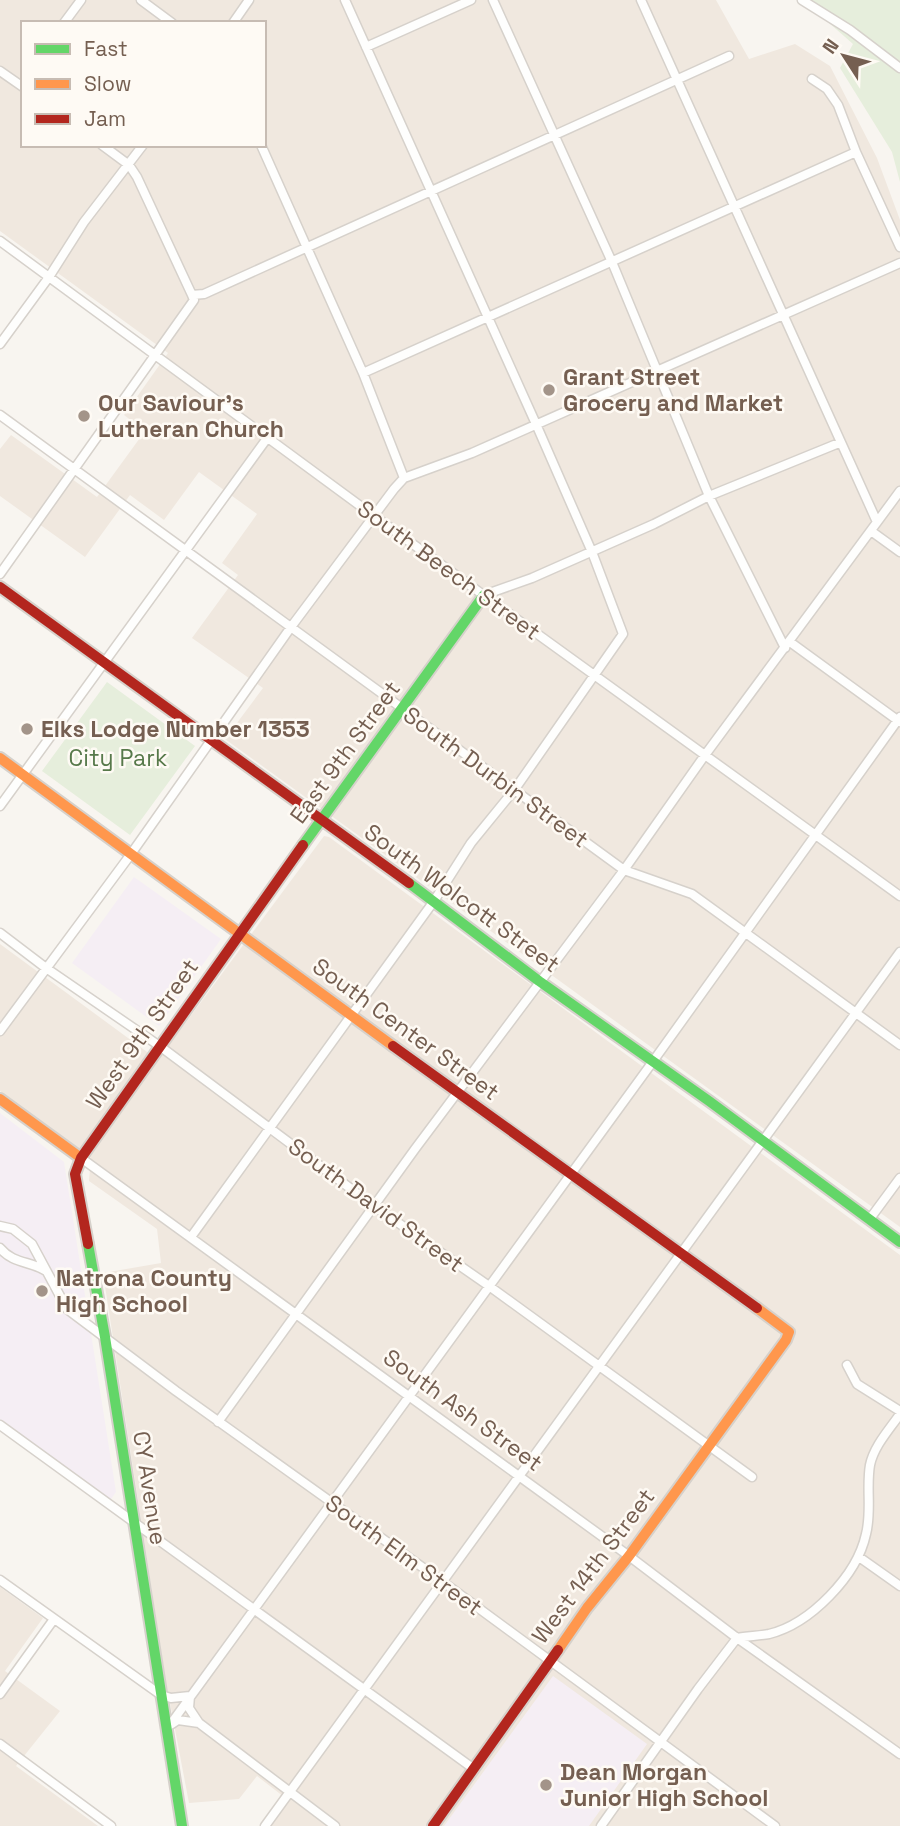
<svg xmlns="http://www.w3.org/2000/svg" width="900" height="1826" font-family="'Space Grotesk',sans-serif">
<rect width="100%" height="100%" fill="#f8f5f0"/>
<path fill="#f0e8df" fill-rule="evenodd" d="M0,0H716L749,59L795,44L830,66L877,158L900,220V1227L225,739L263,688L192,638L238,575L222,563L257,514L199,472L164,520L130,495L85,557L0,496V449L11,435L97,497L145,431L124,415L168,353L0,231ZM23,23H264V145H23Z
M324,836L329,837L900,1255V1826H269L288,1800L257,1776L239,1799L189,1803L166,1682L103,1273L161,1263L157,1229L89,1181L91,1158L0,1091V944L158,1060Z
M0,1587L43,1618L5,1671L60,1711L16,1766L98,1826H0Z"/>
<path fill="#f5eef4" d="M134,877L221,939L159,1026L72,963Z
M0,1113L64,1162L116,1492L111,1499H107L0,1420Z
M553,1676L647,1744L589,1826H444Z"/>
<path fill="#e6eedc" d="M803,0H900V182L892,152L840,68L853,44Z
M107,682L195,746L130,835L42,771Z"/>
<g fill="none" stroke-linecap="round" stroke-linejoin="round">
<defs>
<path id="street" d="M141,0L172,23
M493,0L612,262L709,496L785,648
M641,0L877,522
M802,0L850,30L900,68
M64,23L81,0
M233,23L249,0
M366,47L471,0
M0,71L23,87
M812,79L827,89L838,105L856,152L900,247
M102,145L129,165L137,177L192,295
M261,145L363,373L404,478
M0,241L374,516L900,896
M192,295L204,294L729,56
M0,344L49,277L84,222L143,145
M363,373L856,152
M0,415L624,870L692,894L900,1045
M871,531L900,552
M0,574L194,300L192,295
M484,595L532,578L654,524L709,496L839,443
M790,642L900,722
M0,806L268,437
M0,933L46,968L161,1047L374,1206L489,1286L752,1477
M0,1031L131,854L291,627L394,489L404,478L472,453L900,263
M81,1158L629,1556L737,1638L900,1754
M869,1220L900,1178
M0,1226L13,1229L32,1244L67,1309L176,1391L443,1582L775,1826
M191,1237L434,901L471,843L515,789L623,634L592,552L536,424L345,0
M0,1248C13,1264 31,1261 46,1271
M847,1365L857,1384L900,1411
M218,1422L415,1149L624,870L705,755L900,491
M0,1425L474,1769
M859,1557L900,1586
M0,1580L161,1695L171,1698L190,1696L189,1708L199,1723L335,1826
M0,1694L54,1619
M172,1724L178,1720L199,1723
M167,1729L654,1060L900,717
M0,1744L111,1826
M265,1826L900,952
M601,1826L698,1689L737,1638C747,1636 758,1636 769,1634C810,1624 857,1576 866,1534C872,1511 866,1488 870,1465C874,1446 889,1430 900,1414"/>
<path id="fast" d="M303,845L484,595
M409,883L539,981L709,1101L900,1242
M88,1244L105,1337L182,1826"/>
<path id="slow" d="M0,758L393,1046
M0,1099L81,1158
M558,1650L587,1608L629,1556L786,1340L789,1332L757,1308"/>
<path id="jam" d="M0,587L409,883
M393,1046L757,1308
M88,1244L75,1174L81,1158L303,845
M433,1826L558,1650"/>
</defs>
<use href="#street" stroke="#d6d1cb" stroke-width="11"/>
<use href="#fast" stroke="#d6d1cb" stroke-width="14"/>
<use href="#slow" stroke="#d6d1cb" stroke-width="14"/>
<use href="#jam" stroke="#d6d1cb" stroke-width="14"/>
<use href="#street" stroke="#fefefd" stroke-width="8"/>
<use href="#fast" stroke="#63d668" stroke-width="10"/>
<use href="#slow" stroke="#ff974d" stroke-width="10"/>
<use href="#jam" stroke="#b3261e" stroke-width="10"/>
</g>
<g fill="#a39489" stroke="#fefaf4" stroke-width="2.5">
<circle cx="549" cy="390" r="7"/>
<circle cx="84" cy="416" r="7"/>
<circle cx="27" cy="729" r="7"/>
<circle cx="42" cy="1291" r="7"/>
<circle cx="546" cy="1785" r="7"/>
</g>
<g text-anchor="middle" stroke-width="5" stroke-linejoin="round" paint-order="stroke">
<g font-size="23" font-weight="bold" fill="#755f51" stroke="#fefaf4" text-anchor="start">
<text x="563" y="385">Grant Street<tspan x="563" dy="26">Grocery and Market</tspan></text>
<text x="98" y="411">Our Saviour's<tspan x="98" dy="26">Lutheran Church</tspan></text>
<text x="41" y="737">Elks Lodge Number 1353</text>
<text x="56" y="1286">Natrona County<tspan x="56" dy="26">High School</tspan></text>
<text x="560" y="1780">Dean Morgan<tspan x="560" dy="26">Junior High School</tspan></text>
</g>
<g font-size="23" fill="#755f51" stroke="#fefaf4">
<text transform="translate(449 570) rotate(36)" y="8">South Beech Street</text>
<text transform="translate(345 752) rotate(-54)" y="8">East 9th Street</text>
<text transform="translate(496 777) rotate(36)" y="8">South Durbin Street</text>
<text transform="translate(462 898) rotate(36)" y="8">South Wolcott Street</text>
<text transform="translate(406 1029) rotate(36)" y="8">South Center Street</text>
<text transform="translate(142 1034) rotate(-55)" y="8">West 9th Street</text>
<text transform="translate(376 1205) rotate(36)" y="8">South David Street</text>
<text transform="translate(463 1410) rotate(36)" y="8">South Ash Street</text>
<text transform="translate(150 1488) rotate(81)" y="8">CY Avenue</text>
<text transform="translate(404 1555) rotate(36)" y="8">South Elm Street</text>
<text transform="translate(593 1566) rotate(-53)" y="8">West 14th Street</text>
</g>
<g font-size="23" fill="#57794a" stroke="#fefaf4">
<text x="118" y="766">City Park</text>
</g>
</g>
<rect x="21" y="21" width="245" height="126" fill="#fefaf4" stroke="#c7bcb3" stroke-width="2"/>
<rect x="35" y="44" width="35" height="10" fill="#63d668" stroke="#c7bcb3" stroke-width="2"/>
<text x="84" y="56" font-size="21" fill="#755f51">Fast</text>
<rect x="35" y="79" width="35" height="10" fill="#ff974d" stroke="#c7bcb3" stroke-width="2"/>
<text x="84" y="91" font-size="21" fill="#755f51">Slow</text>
<rect x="35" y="114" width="35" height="10" fill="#b3261e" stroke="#c7bcb3" stroke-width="2"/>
<text x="84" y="126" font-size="21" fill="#755f51">Jam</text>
<g transform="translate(844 56) rotate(306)" stroke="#fefaf4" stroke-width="5" paint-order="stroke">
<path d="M0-5L12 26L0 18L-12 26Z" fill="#755f51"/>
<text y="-10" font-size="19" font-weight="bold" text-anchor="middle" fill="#755f51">N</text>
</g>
</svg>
